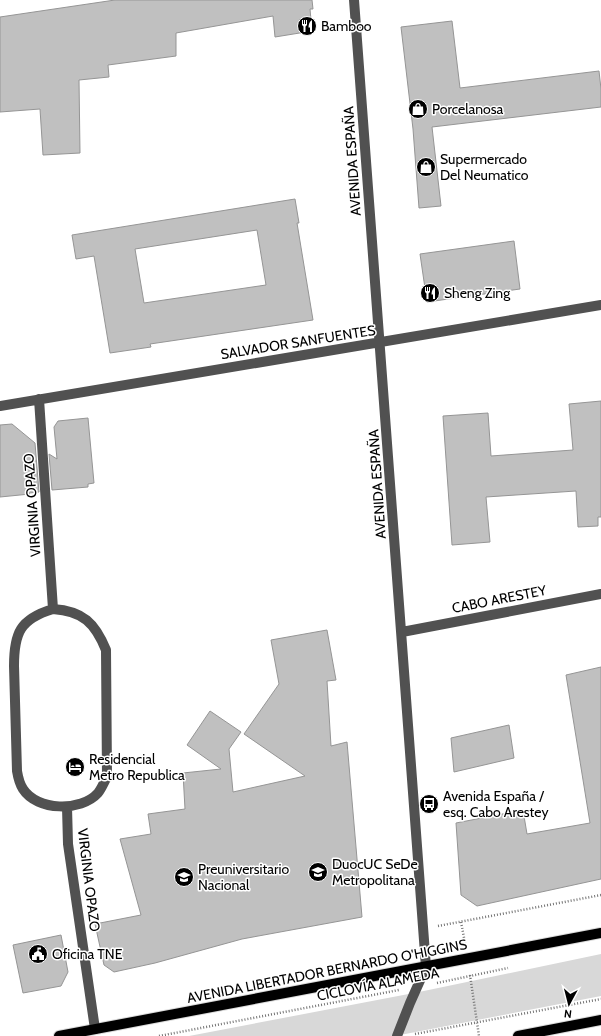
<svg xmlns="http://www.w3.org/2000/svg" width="601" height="1036" font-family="Cabin,sans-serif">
<rect width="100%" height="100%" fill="#fff"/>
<path fill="#d8d8d8" d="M601,954V996L395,1036H189L419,992Z"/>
<path fill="#c0c0c0" stroke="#959595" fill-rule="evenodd" d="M115,0H312L313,9H310L312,31L275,37L273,16L176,33V56L108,65L109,77L79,80L80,153L43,155L40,109L0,112V17Z
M452,21L460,88L599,71L601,89V107L432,127L441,206L419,208L413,129L401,27Z
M295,199L299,223H297L313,320L150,344L151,347L110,353L94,256L76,259L72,235ZM257,230L266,285L144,303L135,249Z
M514,241L520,289L427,302L420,254Z
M601,401V517H598V526L578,527L576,491L486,497L490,542L452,545L443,416L488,413L491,456L573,450L569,404Z
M88,418L94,483L88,484V487L52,490L49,454L57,459L54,427L58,421Z
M12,424L35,443L39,492L29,493L30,494L0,497V425Z
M327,630L336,680L327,681L331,746L347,742L362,917L242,939L155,963L114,972L104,965L95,924L141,915L120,839L151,834L148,814L185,809L183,773L221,769L187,745L210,711L241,732L229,749L233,792L305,776L244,734L279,684L271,640Z
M601,667V879L477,906L461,895L456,823L523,810L527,834L590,823L566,675Z
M509,725L514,758L454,772L451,738Z
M61,935L68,972L61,986L23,993L13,945Z"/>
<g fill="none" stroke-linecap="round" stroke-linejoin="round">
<defs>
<path id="major" d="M59,1036L601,933
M518,1036L601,1020"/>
</defs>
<use href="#major" stroke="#dbdbdb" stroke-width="12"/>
<path stroke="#737373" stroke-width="2.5" stroke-dasharray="1 2" stroke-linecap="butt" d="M461,922L465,943
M438,926L601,895
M470,975L479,1036
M437,983L508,968
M415,1034L601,999
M159,1036L399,990"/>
<path stroke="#515151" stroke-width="10" d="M354,0L426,967L410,1003L397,1036
M39,399L53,609
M0,406L601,305
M53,609C83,611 95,623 106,650L107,777C104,782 102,788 98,793C81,812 37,811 23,789C19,783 18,777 17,771L14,666C14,633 20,619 53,609Z
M402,632L601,594
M67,807L68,844L95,1029"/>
<use href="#major" stroke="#000" stroke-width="10"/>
</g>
<defs>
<symbol id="restaurant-disc" viewBox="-11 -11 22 22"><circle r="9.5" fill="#000" stroke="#fff"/><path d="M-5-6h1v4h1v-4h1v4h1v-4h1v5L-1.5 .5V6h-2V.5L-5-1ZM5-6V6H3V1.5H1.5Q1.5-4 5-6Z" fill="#fff"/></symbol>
<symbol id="shop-disc" viewBox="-11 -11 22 22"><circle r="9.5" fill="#000" stroke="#fff"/><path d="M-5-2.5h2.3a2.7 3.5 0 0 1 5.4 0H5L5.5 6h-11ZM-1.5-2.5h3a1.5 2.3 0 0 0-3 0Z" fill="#fff"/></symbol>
<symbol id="hotel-disc" viewBox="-11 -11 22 22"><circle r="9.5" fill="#000" stroke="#fff"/><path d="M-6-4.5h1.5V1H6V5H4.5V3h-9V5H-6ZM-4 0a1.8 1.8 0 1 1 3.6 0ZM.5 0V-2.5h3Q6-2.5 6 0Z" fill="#fff"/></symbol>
<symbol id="bus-disc" viewBox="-11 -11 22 22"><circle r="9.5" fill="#000" stroke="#fff"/><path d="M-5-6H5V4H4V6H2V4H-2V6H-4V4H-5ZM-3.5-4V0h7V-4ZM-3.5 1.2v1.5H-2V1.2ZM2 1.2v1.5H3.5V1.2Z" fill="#fff"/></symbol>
<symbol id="university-disc" viewBox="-11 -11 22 22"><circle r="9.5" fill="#000" stroke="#fff"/><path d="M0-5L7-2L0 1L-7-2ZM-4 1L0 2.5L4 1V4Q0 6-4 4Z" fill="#fff"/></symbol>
<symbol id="civic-disc" viewBox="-11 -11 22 22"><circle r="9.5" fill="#000" stroke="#fff"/><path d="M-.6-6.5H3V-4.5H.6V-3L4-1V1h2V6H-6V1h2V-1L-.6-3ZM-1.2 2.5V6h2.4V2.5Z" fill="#fff"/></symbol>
</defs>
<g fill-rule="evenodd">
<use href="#restaurant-disc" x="296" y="15" width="22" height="22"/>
<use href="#shop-disc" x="407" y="98" width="22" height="22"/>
<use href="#shop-disc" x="415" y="156" width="22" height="22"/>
<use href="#restaurant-disc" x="419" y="282" width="22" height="22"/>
<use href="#hotel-disc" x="64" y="756" width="22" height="22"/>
<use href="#bus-disc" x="418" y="793" width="22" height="22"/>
<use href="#university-disc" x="307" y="861" width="22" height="22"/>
<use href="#university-disc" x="173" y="866" width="22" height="22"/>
<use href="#civic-disc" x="27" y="943" width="22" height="22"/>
</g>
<g text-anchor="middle" stroke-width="3" stroke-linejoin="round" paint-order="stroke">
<g font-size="14" fill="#000" stroke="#fff" text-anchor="start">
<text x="321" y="31">Bamboo</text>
<text x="432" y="114">Porcelanosa</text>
<text x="440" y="164">Supermercado<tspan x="440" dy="16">Del Neumatico</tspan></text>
<text x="444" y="298">Sheng Zing</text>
<text x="89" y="764">Residencial<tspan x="89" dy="16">Metro Republica</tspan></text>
<text x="443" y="801">Avenida España /<tspan x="443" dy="16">esq. Cabo Arestey</tspan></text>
<text x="332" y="869">DuocUC SeDe<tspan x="332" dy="16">Metropolitana</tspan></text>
<text x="198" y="874">Preuniversitario<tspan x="198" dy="16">Nacional</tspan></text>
<text x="52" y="959">Oficina TNE</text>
</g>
<g font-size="14" fill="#000" stroke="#fff">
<text transform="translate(352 161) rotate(-94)" y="5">AVENIDA ESPAÑA</text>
<text transform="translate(298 342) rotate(-9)" y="5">SALVADOR SANFUENTES</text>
<text transform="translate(377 484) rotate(-94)" y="5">AVENIDA ESPAÑA</text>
<text transform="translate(32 505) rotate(-94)" y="5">VIRGINIA OPAZO</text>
<text transform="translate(499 599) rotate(-11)" y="5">CABO ARESTEY</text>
<text transform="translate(89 880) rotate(83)" y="5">VIRGINIA OPAZO</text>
<text transform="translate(327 971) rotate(-11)" y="5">AVENIDA LIBERTADOR BERNARDO O'HIGGINS</text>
<text transform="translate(378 984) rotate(-11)" y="5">CICLOVÍA ALAMEDA</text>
</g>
</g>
<g transform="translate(569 1004) rotate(187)" stroke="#ffffff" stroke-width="3" paint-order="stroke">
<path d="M0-3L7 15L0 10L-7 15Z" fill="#000000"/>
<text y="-6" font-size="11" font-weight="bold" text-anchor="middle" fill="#000000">N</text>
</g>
</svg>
